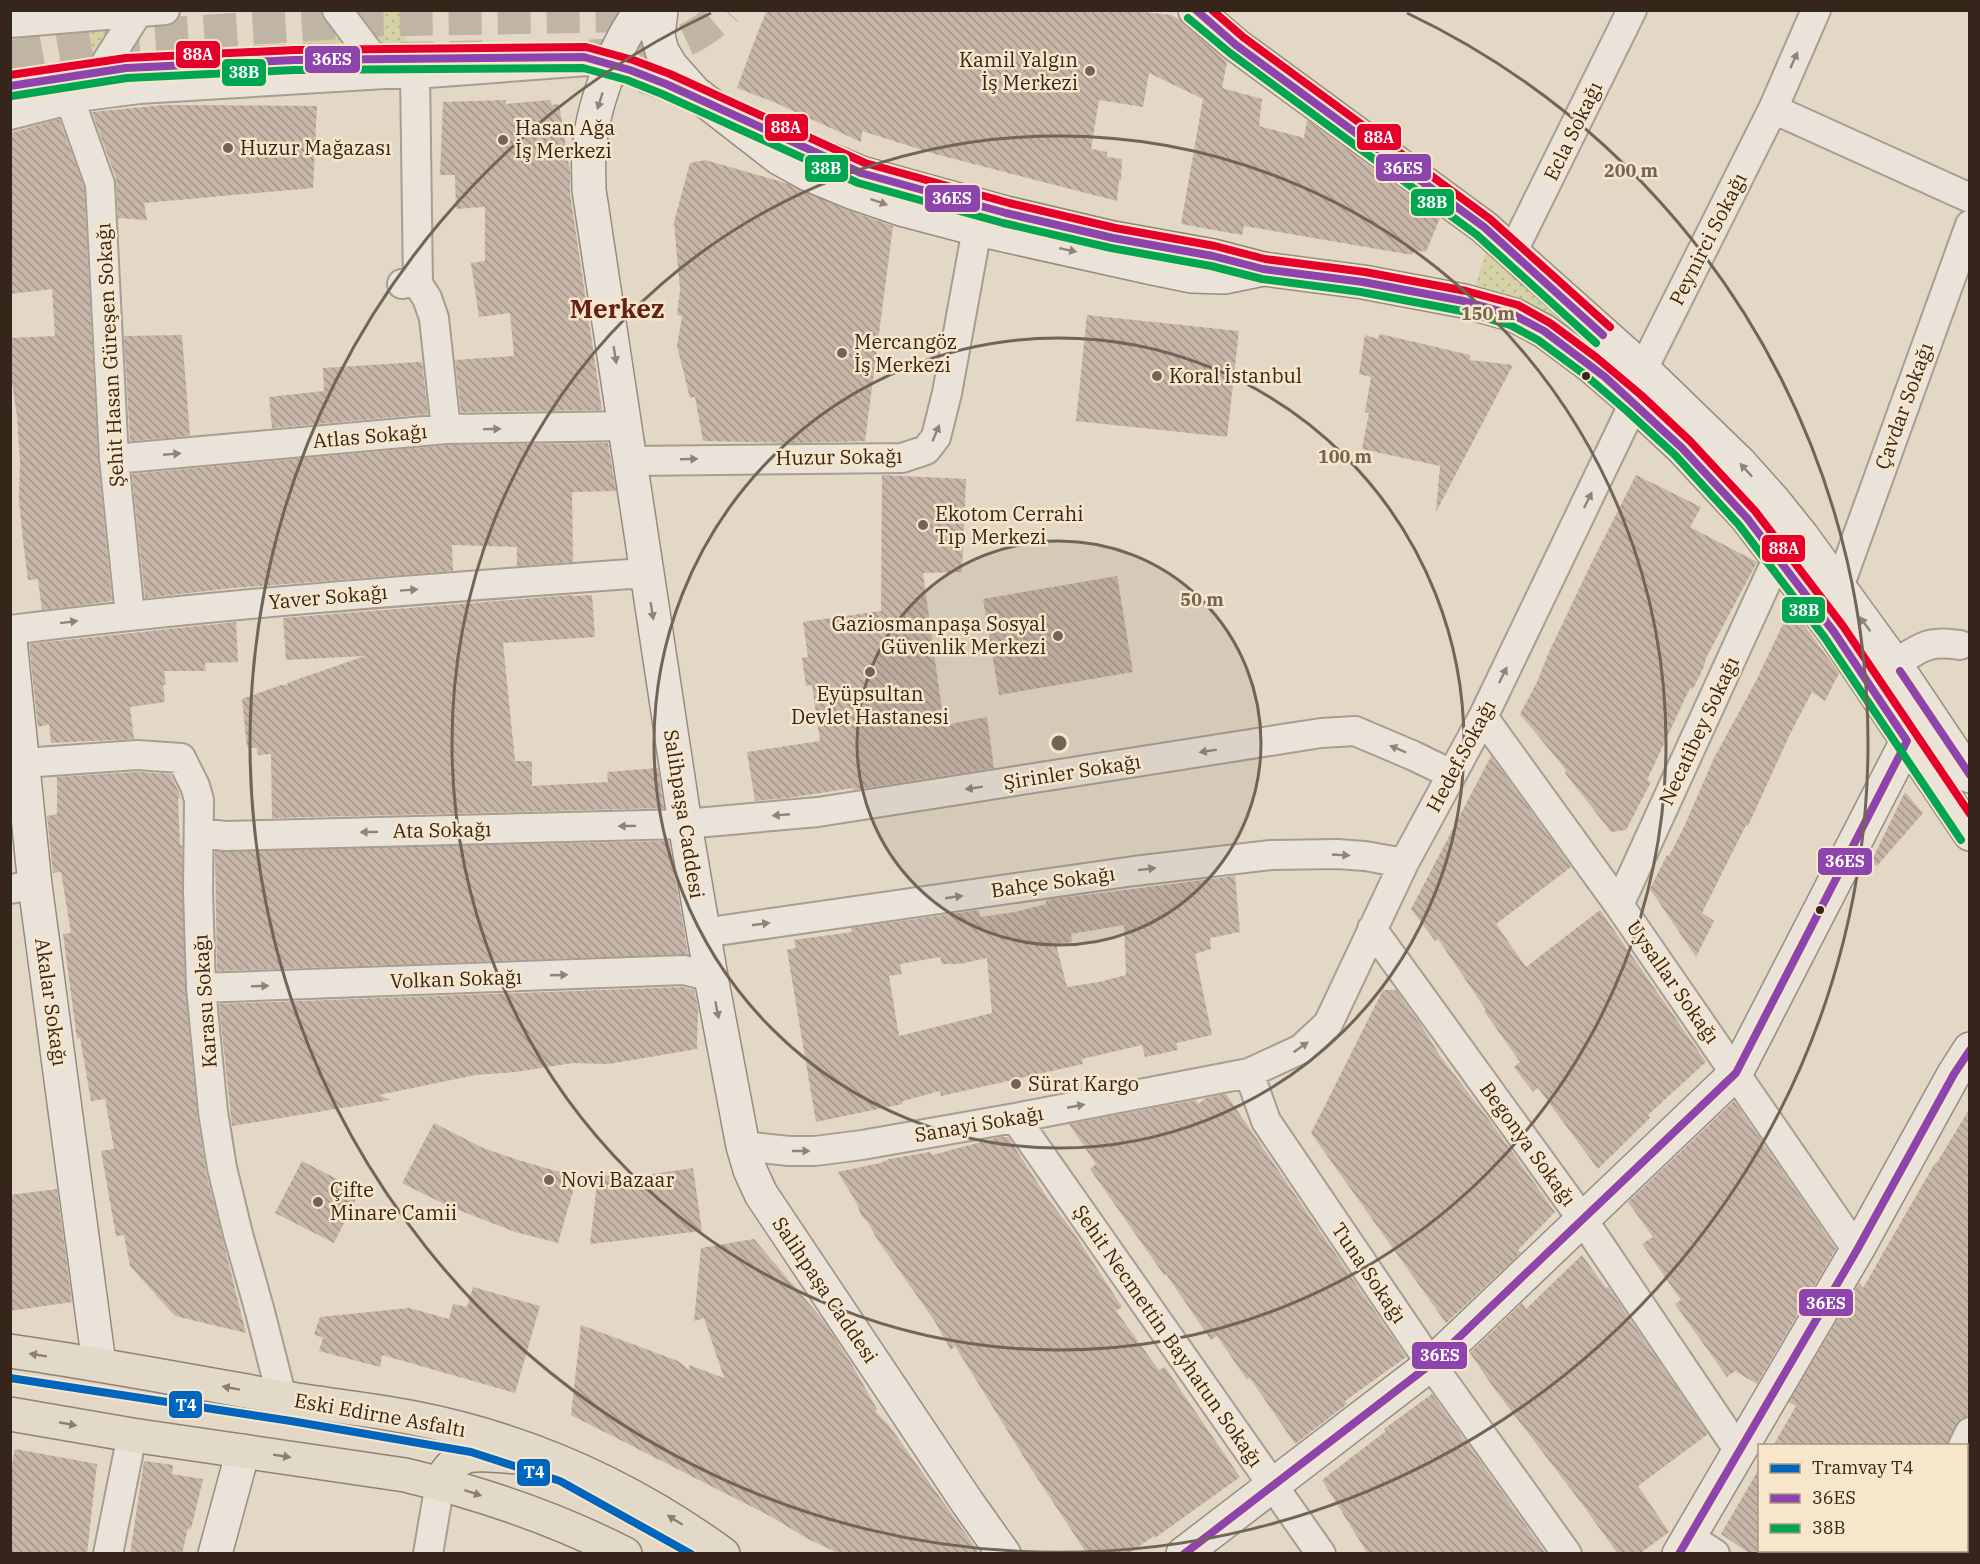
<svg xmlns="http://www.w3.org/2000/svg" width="1980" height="1564" font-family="'IBM Plex Serif',serif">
<defs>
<pattern id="grass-dots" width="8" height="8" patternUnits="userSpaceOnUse" patternTransform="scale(1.5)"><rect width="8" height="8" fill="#d6d2a7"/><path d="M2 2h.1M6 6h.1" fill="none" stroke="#b8b48f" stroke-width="1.8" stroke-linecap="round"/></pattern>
<pattern id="building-back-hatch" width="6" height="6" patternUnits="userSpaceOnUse" patternTransform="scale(1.5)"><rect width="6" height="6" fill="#c7b5a7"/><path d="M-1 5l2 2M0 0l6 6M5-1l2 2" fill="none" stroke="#a29387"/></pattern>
</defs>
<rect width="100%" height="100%" fill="#e3d8c6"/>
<path fill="url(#grass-dots)" d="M405,11L407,57H384L349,12Z
M302,16H326L361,61L305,64Z
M115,29L83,77L60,78L58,30Z
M1488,244L1582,331L1575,340L1473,293Z"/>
<path fill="url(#building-back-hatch)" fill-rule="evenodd" d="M767,10H1126L1171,15L1179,19L1183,24L1227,62L1222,88L1262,99L1259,126L1304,138L1307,120L1440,218L1426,252L1414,250L1412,255L1244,226L1242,235L1181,224L1203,99L1149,73L1143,107L1099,100L1091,149L1107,152V157L1122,159L1121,180H1119L1117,201L935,154L862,131L861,142L776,103L737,88L757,34Z
M506,100V104L550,100L552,105L559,104L570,172V193L602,410L461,412L455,360L514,356L510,313L479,317L471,263L485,261V207L456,209L455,175H440L443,102Z
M164,105L317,106L313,188L144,203L147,220L118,218L116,178L92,112Z
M59,119L84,187L98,460L112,601L42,610L38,579L28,580L23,541L19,500L20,462L17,416L11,375L10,338L55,336L52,289L10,294V133Z
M705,160L786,183L847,210L893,226L865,441L796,443L703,441L695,397L690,398L677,346L682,316L677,315L680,290L674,222L690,163Z
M1087,315L1239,331L1227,437L1076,421Z
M1380,334L1470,355V360L1513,365L1436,512L1440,466L1362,449L1369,413L1365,412L1371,377L1359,374L1365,335L1378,339Z
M182,335L190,436L130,441L124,336Z
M418,362H422L428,414L272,428L269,397L324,391L323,368Z
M608,443L616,491L572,492L573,562L517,566V547L452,545L453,571L233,588L145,598L132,474L447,445Z
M882,475L966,479L962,572L923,573L944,725L987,717L994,768L853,790V788L788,798L755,801L747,752L820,741L812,685L806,686L802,658L808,657L803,622L881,611Z
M1636,475L1701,507L1690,527L1757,562L1706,658L1703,669L1693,689L1690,688L1647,780L1651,782L1626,830L1611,832L1565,773L1566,770L1520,714L1537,682L1549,652L1591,564Z
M1117,576L1133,672L999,695L983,599Z
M573,595V596L592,595L595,637L503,643L515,761H532V786L608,782L607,772L658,768L664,808L272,818L271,754L258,755L257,748L247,747L242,699L281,685H288L287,683L365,656L286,660L283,618Z
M1791,607L1839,673L1825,701L1812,692L1790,734L1748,826L1746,825L1702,913L1714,921L1696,957L1650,889L1667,855L1669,856L1684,827L1714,758L1756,681Z
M236,622L238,662L205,663L206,671H164L166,685H163L165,702L130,707L134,739L51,743L49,724L38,727L29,644Z
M1491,756L1571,867L1496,924L1526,967L1600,910L1706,1062L1648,1115L1650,1118L1598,1169L1538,1088L1533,1092L1514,1067L1520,1062L1484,1011L1486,1010L1438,939L1435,941L1411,909Z
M137,772L170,774L179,792L180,798H178L180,845H182L185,989L197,1114L206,1172L246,1333L175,1316L130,1266L124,1235L116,1236L101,1151L114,1149L105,1099L91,1101L80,1038L77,1039L63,934L71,933L61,872L53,873L47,816L57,814V777Z
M1905,792L1923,813L1877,866L1871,862Z
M669,841L688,954L217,971L215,851Z
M1235,876L1240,932L1210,938L1211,949L1195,954L1212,1035L1176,1043L1178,1050L1145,1057L1142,1045L1082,1059L1083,1064L941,1096L940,1091L903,1101L902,1104L816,1122L787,950L796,948L794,940L852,932L851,928L979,910L980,917L1015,912L1046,904V900ZM1124,925L1126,975L1099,982L1067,987L1056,944L1072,942L1071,934ZM940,957L942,964H960L987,958L992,1013L899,1036L889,976L902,974L900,964Z
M682,987L694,990L698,1008L697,1049L609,1064L573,1063L515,1072L475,1075L379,1095L390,1100L232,1126L219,1004Z
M1383,990H1396L1423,1028L1440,1056L1490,1121L1555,1212L1518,1250L1521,1253L1446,1323L1311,1133Z
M1226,1094L1406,1357L1345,1401L1347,1404L1295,1444L1250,1378L1247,1380L1217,1336L1211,1340L1166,1274L1164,1275L1090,1169L1096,1164L1069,1124L1196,1100L1198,1104L1206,1098Z
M1734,1101L1836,1249L1757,1384L1735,1371L1727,1377L1675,1304L1681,1300L1642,1244L1653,1237L1628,1202Z
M1970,1108V1416L1961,1418L1956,1424L1947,1446H1773L1796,1406L1789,1402L1859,1283L1863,1288L1935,1163L1936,1164Z
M434,1123L483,1148L518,1160L556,1171L578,1174L558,1243L515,1232L446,1205L402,1183Z
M1000,1137H1008L1048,1199L1070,1227L1122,1307L1116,1311L1159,1370L1165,1367L1240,1477L1155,1538L1154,1536L1128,1554H1087L1028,1464L955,1346L951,1350L934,1320L877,1239L869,1224L861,1215L856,1202L838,1172L880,1163L889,1159L930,1152L932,1155Z
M302,1161L360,1191L334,1243L275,1213Z
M693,1168L702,1231L590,1244L598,1175L632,1177Z
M57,1189L72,1302L10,1311V1195Z
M754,1239L823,1320L851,1363L877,1409L875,1411L888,1424L980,1554H840L808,1539L768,1515L571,1415L581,1325L678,1361L689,1370V1365L724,1378L704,1318L694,1321L701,1248Z
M1582,1255L1606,1288L1608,1287L1708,1434L1638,1486L1669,1532L1639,1554H1618L1582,1504L1493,1387L1470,1353L1522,1303L1526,1309Z
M473,1287L540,1306L515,1393L382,1355L380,1367L319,1351L323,1338L314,1334L320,1317L409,1308L449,1319L453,1304L467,1307Z
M1432,1394L1546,1554H1368L1322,1480L1386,1431L1384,1429Z
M15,1449L97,1464L87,1554H10V1474Z
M144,1461L173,1465L172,1474L203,1479L191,1529L188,1528L182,1554H130Z
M1760,1467V1554H1750L1721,1534Z"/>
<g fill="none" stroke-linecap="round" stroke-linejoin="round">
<path stroke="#c0b4a4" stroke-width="33" stroke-dasharray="33 16" stroke-linecap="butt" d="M590,56C642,53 688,52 726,10
M10,57L117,37L380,20L609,16L650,10
M597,61L666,84L832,161
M10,86L126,68L294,60L484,57"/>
<defs>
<path id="street" d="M337,10L385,74
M10,23L165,10
M415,74L418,284
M85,96L138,12
M70,100L100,184L114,459L130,615
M1773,109L1970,198
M10,115L85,96L139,89L385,74H415L615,59
M1513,251L1632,10
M402,284L409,282L418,284L427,298L434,318L446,429
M1643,369L1773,109L1816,10
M114,459L446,429L626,426
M630,461L902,458L926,450L936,437L947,393L977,229
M1839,587L1970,225
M10,630C216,604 423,589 630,574L647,577
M1895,664C1921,647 1928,640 1960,645
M1483,717L1619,905L1857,1250
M23,763L137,755L181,758L195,786L199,800L198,891L201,988L213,1112L222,1168L238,1234L259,1308L282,1398
M199,833L225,836L685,824L818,812L1321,733L1355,731L1414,756L1451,774
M10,889L35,885
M1619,905L1778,557
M1372,929L1583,1220L1739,1451
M703,933L1134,871L1271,855L1337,854L1365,856L1404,863
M201,988L684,970L711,977
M1249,1073L1266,1121L1431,1364L1567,1554
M1015,1118L1321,1554
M743,1146L789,1151H815L862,1145L1015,1118L1249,1073L1301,1049L1328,1024L1404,863L1483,717L1634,403
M1963,1446L1970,1432
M1689,1537L1715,1554
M108,1554L132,1435
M428,1554L440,1483
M1908,1554L1910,1550"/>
<path id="secondary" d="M642,10C615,43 591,111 589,153C588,165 589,178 589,190L685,824L711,977L743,1146L750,1170L761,1194L967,1502L1004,1554
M661,10L658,36L662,51L671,66L694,92L779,158L808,174L854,193L901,209L977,229L1152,268L1192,276L1224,277L1263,269L1363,282L1464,301L1514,315L1544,331L1591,366L1634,403L1682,448L1747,518L1834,632L1970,834
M1195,10L1236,45L1484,227L1643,369L1740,463L1774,501L1802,536L1895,664L1970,776
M10,640L35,885L99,1364
M215,1554L243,1451
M1183,1554L1431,1364L1736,1073L1907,741
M1679,1554L1857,1250L1954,1074L1970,1049"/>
<path id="primary" d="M832,161L861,173L1006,213L1113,238L1213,256L1263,269
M10,1351C100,1364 190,1381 279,1397C324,1405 369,1409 414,1418C526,1440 631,1487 723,1554
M10,1414L132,1435L405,1475C480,1493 555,1518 625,1554
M440,1483C460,1444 481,1456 519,1457"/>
</defs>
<use href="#street" stroke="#a79d90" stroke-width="32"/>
<use href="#secondary" stroke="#978c80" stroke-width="36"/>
<use href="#primary" stroke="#8c8277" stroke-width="36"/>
<use href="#street" stroke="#eae3d9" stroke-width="28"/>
<use href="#secondary" stroke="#eae3d9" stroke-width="33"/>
<use href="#primary" stroke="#e2d9c9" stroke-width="33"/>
<defs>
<path id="bus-1" d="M1196,10L1236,45L1484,227L1603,335
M10,86L126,68L294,60L584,57L630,70L666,84L861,173L1006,213L1113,238L1213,256L1263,269L1363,282L1464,301L1514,315L1544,331L1605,377L1682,448L1747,518L1834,632L1907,741L1736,1073L1431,1364L1184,1554
M1900,671L1970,775
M1679,1554L1857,1250L1954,1074L1970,1050"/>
<path id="bus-2" d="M1188,18L1230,53L1477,235L1596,343
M12,96L127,78L294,70L583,68L627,80L662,94L858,183L1003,223L1111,248L1211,266L1262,279L1361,292L1462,311L1510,325L1538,340L1584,374L1627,411L1675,455L1739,525L1825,638L1961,840"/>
<path id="bus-3" d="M1212,10L1243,37L1490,219L1610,327
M10,75L126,58L294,50L586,47L633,60L670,74L865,163L1009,203L1115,228L1215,246L1265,259L1365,272L1466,291L1518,305L1550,323L1597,358L1641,395L1690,441L1755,511L1843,626L1970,814"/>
</defs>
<use href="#bus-1" stroke="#f7e6c9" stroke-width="12"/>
<use href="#bus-2" stroke="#f7e6c9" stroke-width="12"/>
<use href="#bus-3" stroke="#f7e6c9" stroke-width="12"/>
<use href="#bus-1" stroke="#8e44ad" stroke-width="8"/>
<use href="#bus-2" stroke="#00a651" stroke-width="8"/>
<use href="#bus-3" stroke="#e4002b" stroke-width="8"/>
<defs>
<path id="tram-1" d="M10,1378L291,1421L471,1452L560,1481L691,1554"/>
</defs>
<use href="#tram-1" stroke="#f7e6c9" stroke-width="12"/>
<use href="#tram-1" stroke="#0065bd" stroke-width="8"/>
</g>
<defs><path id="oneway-solid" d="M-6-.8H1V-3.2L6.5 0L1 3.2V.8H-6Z" transform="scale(1.5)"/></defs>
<g fill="#90847a">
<use href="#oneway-solid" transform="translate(1794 60) rotate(-66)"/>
<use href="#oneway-solid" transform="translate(600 101) rotate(107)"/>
<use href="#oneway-solid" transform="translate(879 202) rotate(19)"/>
<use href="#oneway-solid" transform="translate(1068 250) rotate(12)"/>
<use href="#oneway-solid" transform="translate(615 355) rotate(81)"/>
<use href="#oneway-solid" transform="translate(492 429) rotate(-1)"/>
<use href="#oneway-solid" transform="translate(936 433) rotate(-67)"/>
<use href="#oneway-solid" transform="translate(172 454) rotate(-5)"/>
<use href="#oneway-solid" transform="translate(689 459) rotate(-2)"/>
<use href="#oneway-solid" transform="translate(1746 470) rotate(-133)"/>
<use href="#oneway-solid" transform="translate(1588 500) rotate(-64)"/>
<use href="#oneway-solid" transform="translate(409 590) rotate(-4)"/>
<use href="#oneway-solid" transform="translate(652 611) rotate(81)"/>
<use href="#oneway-solid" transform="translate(69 622) rotate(-7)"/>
<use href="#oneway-solid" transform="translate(1865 624) rotate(-126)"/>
<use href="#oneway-solid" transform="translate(1503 675) rotate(-64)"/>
<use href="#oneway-solid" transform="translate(1398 749) rotate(-157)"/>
<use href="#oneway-solid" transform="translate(1208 751) rotate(171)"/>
<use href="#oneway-solid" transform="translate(974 788) rotate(171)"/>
<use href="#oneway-solid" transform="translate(781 815) rotate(175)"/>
<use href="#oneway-solid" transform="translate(627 826) rotate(179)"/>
<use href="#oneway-solid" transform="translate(369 832) rotate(179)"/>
<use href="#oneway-solid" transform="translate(1341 855) rotate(3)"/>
<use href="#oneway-solid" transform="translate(1147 869) rotate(-7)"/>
<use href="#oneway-solid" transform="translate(954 897) rotate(-8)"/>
<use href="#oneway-solid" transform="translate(761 924) rotate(-8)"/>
<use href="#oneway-solid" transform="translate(559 975) rotate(-2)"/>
<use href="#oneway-solid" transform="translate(260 986) rotate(-2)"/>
<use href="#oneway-solid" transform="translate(717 1010) rotate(79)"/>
<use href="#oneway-solid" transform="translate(1301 1047) rotate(-35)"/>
<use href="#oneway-solid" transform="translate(1076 1106) rotate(-11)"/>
<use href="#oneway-solid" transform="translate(801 1151)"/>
</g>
<g fill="#8c7f72">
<use href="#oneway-solid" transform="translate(38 1355) rotate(-171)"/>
<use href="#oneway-solid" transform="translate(231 1388) rotate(-170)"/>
<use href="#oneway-solid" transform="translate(68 1424) rotate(10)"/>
<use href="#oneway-solid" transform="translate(282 1456) rotate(9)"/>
<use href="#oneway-solid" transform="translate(473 1493) rotate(18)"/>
<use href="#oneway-solid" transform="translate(675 1520) rotate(-148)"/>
</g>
<circle cx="1059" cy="743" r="202" fill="#726456" fill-opacity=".12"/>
<g fill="none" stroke="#726456" stroke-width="3">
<circle cx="1059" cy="743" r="202"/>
<circle cx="1059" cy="743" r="405"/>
<circle cx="1059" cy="743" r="607"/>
<path d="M1407 13A809 809 0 1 1 711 13"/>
</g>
<g fill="#726456" stroke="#f7e6c9" stroke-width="2">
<circle cx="1090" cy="71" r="6"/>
<circle cx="503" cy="140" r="6"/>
<circle cx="228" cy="148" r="6"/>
<circle cx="842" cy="353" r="6"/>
<circle cx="1157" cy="376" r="6"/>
<circle cx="923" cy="525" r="6"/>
<circle cx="1058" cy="636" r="6"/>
<circle cx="870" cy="672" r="6"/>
<circle cx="1016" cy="1084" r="6"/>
<circle cx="549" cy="1180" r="6"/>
<circle cx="318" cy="1202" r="6"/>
</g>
<g fill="#35251a" stroke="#f7e6c9" stroke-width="2">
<circle cx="1586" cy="376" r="5"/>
<circle cx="1820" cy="910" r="5"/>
</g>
<g text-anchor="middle" stroke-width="5" stroke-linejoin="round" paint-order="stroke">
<g font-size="20" fill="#35251a" stroke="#f7e6c9" text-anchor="start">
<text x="1078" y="67" text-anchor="end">Kamil Yalgın<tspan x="1078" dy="23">İş Merkezi</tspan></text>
<text x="515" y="135">Hasan Ağa<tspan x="515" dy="23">İş Merkezi</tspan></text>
<text x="240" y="155">Huzur Mağazası</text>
<text x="854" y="349">Mercangöz<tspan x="854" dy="23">İş Merkezi</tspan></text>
<text x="1169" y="383">Koral İstanbul</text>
<text x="935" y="521">Ekotom Cerrahi<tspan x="935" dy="23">Tıp Merkezi</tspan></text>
<text x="1046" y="631" text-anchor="end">Gaziosmanpaşa Sosyal<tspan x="1046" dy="23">Güvenlik Merkezi</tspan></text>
<text x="870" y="701" text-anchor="middle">Eyüpsultan<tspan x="870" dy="23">Devlet Hastanesi</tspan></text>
<text x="1028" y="1091">Sürat Kargo</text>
<text x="561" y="1187">Novi Bazaar</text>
<text x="330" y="1197">Çifte<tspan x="330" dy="23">Minare Camii</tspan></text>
</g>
<g font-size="20" fill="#35251a" stroke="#f7e6c9">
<text transform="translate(1573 131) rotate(-64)" y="7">Ecla Sokağı</text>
<text transform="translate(1708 239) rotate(-63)" y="7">Peynirci Sokağı</text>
<text transform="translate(110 355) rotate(-93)" y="7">Şehit Hasan Güreşen Sokağı</text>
<text transform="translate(1904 406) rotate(-70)" y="7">Çavdar Sokağı</text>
<text transform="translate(370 436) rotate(-5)" y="7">Atlas Sokağı</text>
<text transform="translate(839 457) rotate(-1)" y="7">Huzur Sokağı</text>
<text transform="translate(328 597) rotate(-5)" y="7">Yaver Sokağı</text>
<text transform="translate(1699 731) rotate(-65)" y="7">Necatibey Sokağı</text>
<text transform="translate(1461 756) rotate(-62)" y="7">Hedef Sokağı</text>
<text transform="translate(1072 772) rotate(-9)" y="7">Şirinler Sokağı</text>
<text transform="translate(684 814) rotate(81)" y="7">Salihpaşa Caddesi</text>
<text transform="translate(442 830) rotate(-1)" y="7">Ata Sokağı</text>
<text transform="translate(1053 882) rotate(-8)" y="7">Bahçe Sokağı</text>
<text transform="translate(456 979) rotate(-2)" y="7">Volkan Sokağı</text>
<text transform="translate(1673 982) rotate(55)" y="7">Uysallar Sokağı</text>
<text transform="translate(205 1001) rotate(-94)" y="7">Karasu Sokağı</text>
<text transform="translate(51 1002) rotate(82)" y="7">Akalar Sokağı</text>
<text transform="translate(979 1124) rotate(-10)" y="7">Sanayi Sokağı</text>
<text transform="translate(1528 1144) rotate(54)" y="7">Begonya Sokağı</text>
<text transform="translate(1369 1273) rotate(56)" y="7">Tuna Sokağı</text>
<text transform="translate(825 1290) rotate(56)" y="7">Salihpaşa Caddesi</text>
<text transform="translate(1168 1336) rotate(55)" y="7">Şehit Necmettin Bayhatun Sokağı</text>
<text transform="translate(380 1415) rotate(10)" y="7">Eski Edirne Asfaltı</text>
</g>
<g font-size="26" font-weight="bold" fill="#632117" stroke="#f7e6c9">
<text x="617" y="318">Merkez</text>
</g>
</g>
<circle cx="1059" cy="743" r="9" fill="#726456" stroke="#f7e6c9" stroke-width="3"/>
<g font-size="18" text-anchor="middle" font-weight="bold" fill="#726456" stroke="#f7e6c9" stroke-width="5" stroke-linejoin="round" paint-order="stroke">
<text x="1631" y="177">200 m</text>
<text x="1488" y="320">150 m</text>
<text x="1345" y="463">100 m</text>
<text x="1202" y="606">50 m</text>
</g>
<g stroke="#f7e6c9" stroke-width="2">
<rect x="175" y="40" width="46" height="29" rx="6" fill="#e4002b"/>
<rect x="304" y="45" width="57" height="29" rx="6" fill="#8e44ad"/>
<rect x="221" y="58" width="46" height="29" rx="6" fill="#00a651"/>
<rect x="764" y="113" width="45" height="29" rx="6" fill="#e4002b"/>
<rect x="1356" y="123" width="46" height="28" rx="6" fill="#e4002b"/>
<rect x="1375" y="153" width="57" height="29" rx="6" fill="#8e44ad"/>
<rect x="804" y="154" width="45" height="29" rx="6" fill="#00a651"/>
<rect x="924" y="184" width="57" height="29" rx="6" fill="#8e44ad"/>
<rect x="1410" y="188" width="45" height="29" rx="6" fill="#00a651"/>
<rect x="1761" y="534" width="45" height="29" rx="6" fill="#e4002b"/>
<rect x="1781" y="596" width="45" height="28" rx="6" fill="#00a651"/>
<rect x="1817" y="847" width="56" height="29" rx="6" fill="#8e44ad"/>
<rect x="1798" y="1288" width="56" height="29" rx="6" fill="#8e44ad"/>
<rect x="1411" y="1341" width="57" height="29" rx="6" fill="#8e44ad"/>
<rect x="168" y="1390" width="35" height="29" rx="6" fill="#0065bd"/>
<rect x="516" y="1458" width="35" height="29" rx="6" fill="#0065bd"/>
</g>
<g font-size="16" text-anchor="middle" font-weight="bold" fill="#fff">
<text x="198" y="60">88A</text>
<text x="332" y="65">36ES</text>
<text x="244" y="78">38B</text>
<text x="786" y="133">88A</text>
<text x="1379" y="143">88A</text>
<text x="1403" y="174">36ES</text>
<text x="826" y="174">38B</text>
<text x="952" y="204">36ES</text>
<text x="1432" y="208">38B</text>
<text x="1784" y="554">88A</text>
<text x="1804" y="616">38B</text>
<text x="1845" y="867">36ES</text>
<text x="1826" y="1309">36ES</text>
<text x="1440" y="1361">36ES</text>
<text x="186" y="1411">T4</text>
<text x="534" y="1478">T4</text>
</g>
<rect width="1980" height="1564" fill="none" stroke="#35251a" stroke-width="24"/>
<rect x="1758" y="1444" width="210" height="108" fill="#f7e6c9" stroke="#a99983" stroke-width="1.5"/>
<rect x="1770" y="1464" width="30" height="9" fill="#0065bd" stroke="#a99983" stroke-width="1.5"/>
<text x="1812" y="1474" font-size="18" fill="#35251a">Tramvay T4</text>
<rect x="1770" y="1494" width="30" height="9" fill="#8e44ad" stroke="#a99983" stroke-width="1.5"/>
<text x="1812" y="1504" font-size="18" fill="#35251a">36ES</text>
<rect x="1770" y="1524" width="30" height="9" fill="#00a651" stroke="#a99983" stroke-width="1.5"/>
<text x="1812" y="1534" font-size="18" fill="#35251a">38B</text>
</svg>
